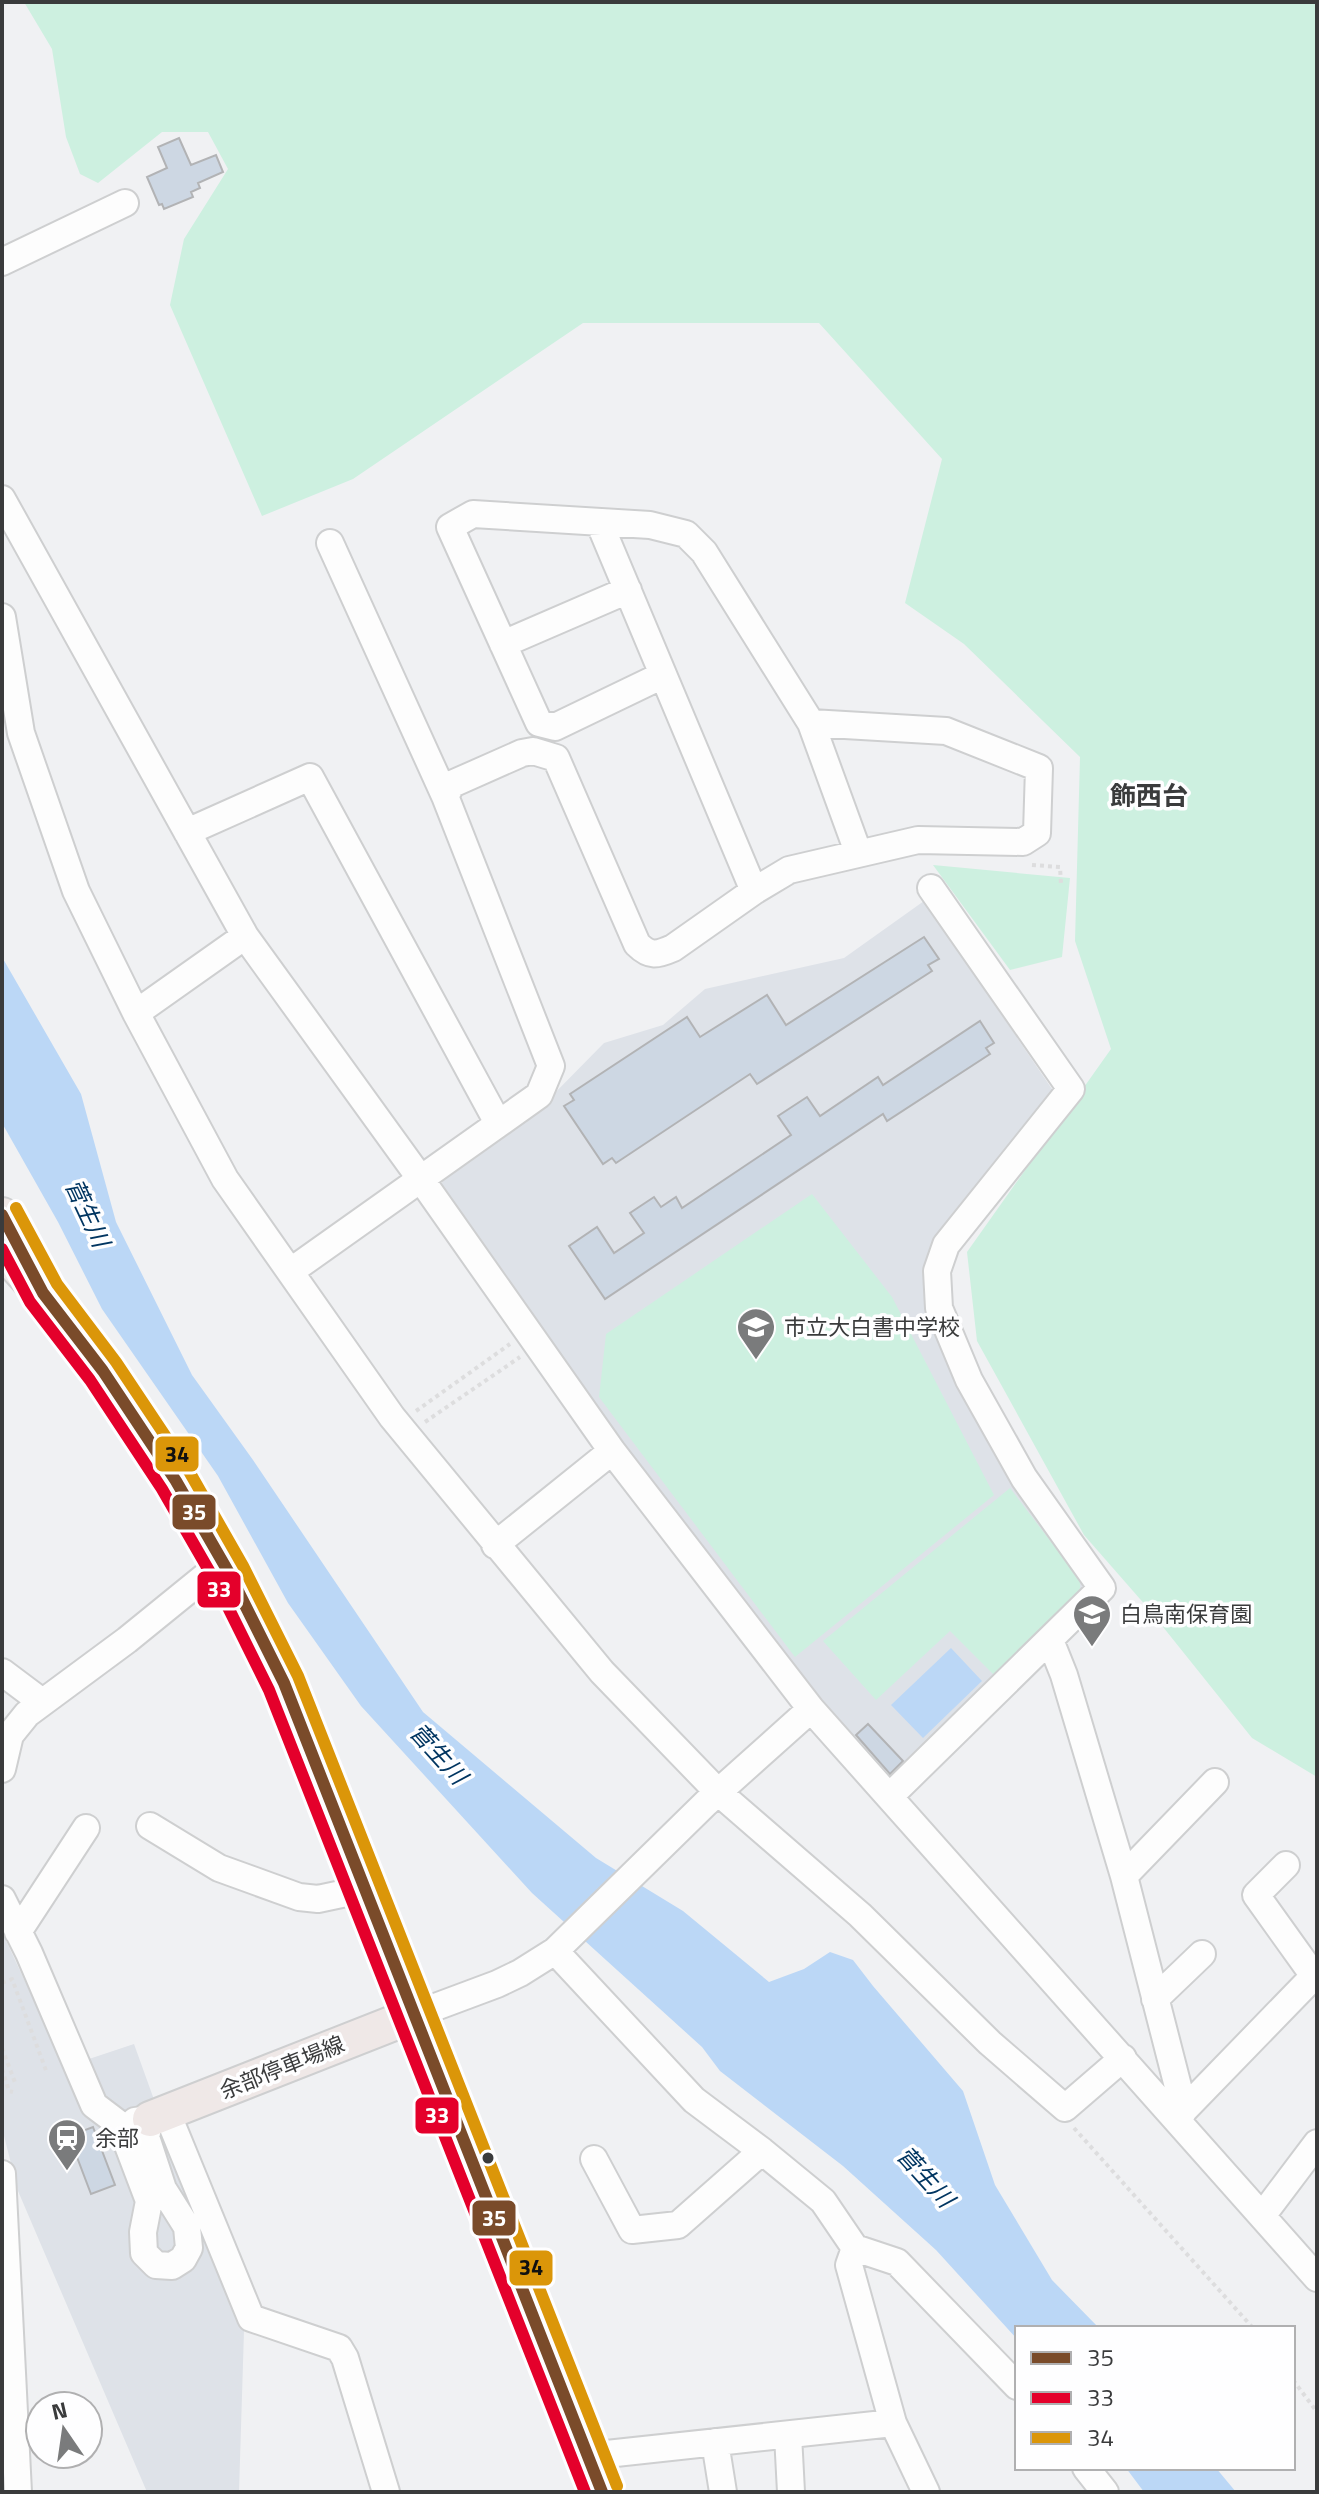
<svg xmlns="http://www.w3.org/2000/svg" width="1319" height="2494" font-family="'Titillium Web','Noto Sans JP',sans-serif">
<rect width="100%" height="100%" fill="#f0f1f3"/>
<path fill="#dee2e8" d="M924,901L1054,1092L938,1240L936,1334L958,1388L1000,1465L1084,1579L1085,1592L892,1782L839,1724L719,1574L440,1189L444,1177L543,1105L604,1043L663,1025L705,989L844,958Z
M2,1932L65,2067L134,2044L175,2158L244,2331L239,2492H147L18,2191L2,2128Z"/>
<path fill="#cdf0e0" d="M24,2H1317V1777L1252,1738L1147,1607L1084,1535L977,1341L967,1252L1111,1049L1075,941L1080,757L964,644L905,603L942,459L819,323H583L353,479L262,516L170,305L184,239L228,169L208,132H162L98,183L80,174L66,137L52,49Z
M933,865L1070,878L1062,957L1010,970Z
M812,1194L892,1297L994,1495L795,1657L599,1397L606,1334Z
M1010,1488L1080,1580V1591L994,1675L950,1631L876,1700L823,1641Z"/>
<path fill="#bbd7f6" d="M2,957L81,1094L116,1222L192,1375L253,1460L423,1712L596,1858L683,1911L769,1982L804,1969L830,1952L853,1960L873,1986L963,2091L995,2185L1052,2280L1099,2328H1017V2339L936,2250L843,2166L720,2071L702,2047L532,1893L361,1706L288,1603L218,1476L102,1309L58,1222L2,1123Z
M951,1648L982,1681L923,1738L891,1705Z
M1126,2468H1216L1236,2492H1144Z"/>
<path fill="#cdd7e3" stroke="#b2b3b5" stroke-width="2" d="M179,138L191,165L216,155L223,172L198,183L200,188L191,192L193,197L164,209L162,204L159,205L147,177L167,168L158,147Z
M924,937L939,959L928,965L932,971L757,1084L750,1074L616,1163L612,1158L603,1164L564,1106L574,1100L570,1094L687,1017L700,1037L767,995L786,1025Z
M980,1021L994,1043L986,1048L990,1054L887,1121L883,1114L605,1299L569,1246L597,1227L614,1253L644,1233L630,1213L654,1197L661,1207L676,1197L682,1208L791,1135L778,1116L807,1097L820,1116L878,1077L883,1085Z
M868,1724L903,1761L890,1774L856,1735Z
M93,2127L115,2185L91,2194L69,2136Z"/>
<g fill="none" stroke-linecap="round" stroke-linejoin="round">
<defs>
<path id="minor" d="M2,262L125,203
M2,499L245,936L420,1178L612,1451L811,1709L1317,2278
M599,522L754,891
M2,617L21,733L76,891L136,1013L225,1179L392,1417L602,1672L718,1792L860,1915L990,2043L1065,2108L1123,2058
M503,644L628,590
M663,675L555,727L539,723L450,527L473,514L650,525L686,534L704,552L811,723L858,852
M445,796L452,784L522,753L533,751L556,758L637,944C650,957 657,955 673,948L754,891L789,870L918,840L1023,842L1037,833L1039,768L946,731L811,723
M187,832L310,777L498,1123
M136,1013L245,936
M291,1271L539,1095L551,1066L445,796L330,543
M495,1545L612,1451
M1050,1640L1064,1675L1124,1876L1184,2110
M2,1672L42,1702
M2,1769L10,1735L27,1714L127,1640L223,1562
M890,1796L1102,1588L1024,1478L969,1380L939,1308L937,1271L946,1245L1071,1089L931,888
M150,1826L219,1868L299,1897L318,1899L365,1889
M1286,1865L1256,1895L1314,1976
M1124,1876L1215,1782
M2,1899L29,1953L94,2105L127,2130
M18,1932L86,1828
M555,1951L694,2100L762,2151L823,2201L855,2248L897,2262L1017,2386
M1155,1999L1202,1954
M414,2015L497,1984L520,1973L555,1951L706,1803L811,1709
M167,2113L251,2318L339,2348L345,2358L386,2492
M150,2119L146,2137L163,2189L187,2227L189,2248L183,2259L172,2266L156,2265L144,2253L143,2232L149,2201L127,2143V2130L135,2121Z
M1178,2120L1184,2110L1314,1976L1317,1979
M594,2159L632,2230L678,2225L762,2151
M2,2174L18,2492
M1262,2216L1317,2143
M855,2248L849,2265L893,2423L926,2492
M788,2435L791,2492
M715,2442L723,2492
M588,2456L893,2423
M1086,2468L1105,2492"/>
<path id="major" d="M2,1215L29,1269
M2,1251C122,1375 210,1528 284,1683L602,2492
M150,2119L414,2015"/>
</defs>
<use href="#minor" stroke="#cecfd0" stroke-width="30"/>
<use href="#major" stroke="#cecfd0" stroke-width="38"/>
<path stroke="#ddddde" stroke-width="4" stroke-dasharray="4 4" stroke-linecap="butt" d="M1032,865L1060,867L1061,884
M416,1411L510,1344
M425,1422L520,1357
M2,1983L12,1979L47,2073
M2,2048L16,2085
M2,2069L9,2091L13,2092
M1074,2128L1253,2328
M1293,2380L1317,2412"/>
<use href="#minor" stroke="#fdfdfd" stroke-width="26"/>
<use href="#major" stroke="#efe8e7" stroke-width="34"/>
<defs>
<path id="bus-1" d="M2,1215L43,1293L103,1371L176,1481L229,1573L284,1683L602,2492"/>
<path id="bus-2" d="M2,1249L30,1302L90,1380L162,1489L215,1581L269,1690L585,2492"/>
<path id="bus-3" d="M16,1208L57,1284L116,1362L190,1473L243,1566L298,1676L617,2486"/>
</defs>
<use href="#bus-1" stroke="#fefeff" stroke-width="18"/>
<use href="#bus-2" stroke="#fefeff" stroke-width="18"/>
<use href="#bus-3" stroke="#fefeff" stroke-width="18"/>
<use href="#bus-1" stroke="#7a4b2a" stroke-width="12"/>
<use href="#bus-2" stroke="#e4002b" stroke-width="12"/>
<use href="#bus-3" stroke="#db9609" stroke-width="12"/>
</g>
<defs>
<symbol id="school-pin" viewBox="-11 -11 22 30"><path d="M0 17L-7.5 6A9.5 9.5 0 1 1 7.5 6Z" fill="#7a7b7c" stroke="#fefeff"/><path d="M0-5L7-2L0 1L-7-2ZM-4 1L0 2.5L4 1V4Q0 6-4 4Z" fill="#fff"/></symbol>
<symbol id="station-pin" viewBox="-11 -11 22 30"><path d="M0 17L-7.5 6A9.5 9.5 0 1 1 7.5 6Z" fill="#7a7b7c" stroke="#fefeff"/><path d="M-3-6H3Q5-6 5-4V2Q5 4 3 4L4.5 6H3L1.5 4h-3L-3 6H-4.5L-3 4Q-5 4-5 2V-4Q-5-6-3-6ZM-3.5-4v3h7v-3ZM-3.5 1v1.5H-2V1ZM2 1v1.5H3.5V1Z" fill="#fff"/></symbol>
</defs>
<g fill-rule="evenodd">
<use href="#school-pin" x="734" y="1305" width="44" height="60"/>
<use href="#school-pin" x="1070" y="1592" width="44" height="60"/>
<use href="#station-pin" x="45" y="2116" width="44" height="60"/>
</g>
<circle fill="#3a3b3c" stroke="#fefeff" stroke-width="3" cx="488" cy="2158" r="7"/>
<g text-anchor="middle" stroke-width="7" stroke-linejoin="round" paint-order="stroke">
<g font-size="22" fill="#3a3b3c" stroke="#fefeff" text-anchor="start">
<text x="784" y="1335">市立大白書中学校</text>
<text x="1120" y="1622">白鳥南保育園</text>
<text x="95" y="2146">余部</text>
</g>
<g font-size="22" fill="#3a3b3c" stroke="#fefeff">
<text transform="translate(282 2067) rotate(-22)" y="8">余部停車場線</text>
</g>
<g font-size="24" font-style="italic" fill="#013561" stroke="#fefeff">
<text transform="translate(87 1213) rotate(65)" y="8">菅生川</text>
<text transform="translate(438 1754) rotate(48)" y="8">菅生川</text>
<text transform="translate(925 2177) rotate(48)" y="8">菅生川</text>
</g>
<g font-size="26" font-weight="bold" fill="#3a3b3c" stroke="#fefeff">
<text x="1149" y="805">飾西台</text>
</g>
</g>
<g stroke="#fefeff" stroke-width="3">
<rect x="154" y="1435" width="46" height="38" rx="8" fill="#db9609"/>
<rect x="171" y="1493" width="46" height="38" rx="8" fill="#7a4b2a"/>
<rect x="196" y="1570" width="46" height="39" rx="8" fill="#e4002b"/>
<rect x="414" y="2096" width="46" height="39" rx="8" fill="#e4002b"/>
<rect x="471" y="2199" width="46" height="38" rx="8" fill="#7a4b2a"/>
<rect x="508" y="2249" width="46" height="38" rx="8" fill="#db9609"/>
</g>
<g font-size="22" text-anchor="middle" font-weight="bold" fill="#fff">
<text x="194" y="1520">35</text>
<text x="219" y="1597">33</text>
<text x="437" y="2123">33</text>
<text x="494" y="2226">35</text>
</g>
<g font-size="22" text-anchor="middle" font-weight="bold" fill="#111">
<text x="177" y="1462">34</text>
<text x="531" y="2275">34</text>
</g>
<rect width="1319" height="2494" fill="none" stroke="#3a3b3c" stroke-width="8"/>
<rect x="1015" y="2326" width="280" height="144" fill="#fefeff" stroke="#b0b0b1" stroke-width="2"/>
<rect x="1031" y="2352" width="40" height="12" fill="#7a4b2a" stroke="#b0b0b1" stroke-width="2"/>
<text x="1087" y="2366" font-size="24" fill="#3a3b3c">35</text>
<rect x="1031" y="2392" width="40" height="12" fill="#e4002b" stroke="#b0b0b1" stroke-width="2"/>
<text x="1087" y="2406" font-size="24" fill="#3a3b3c">33</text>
<rect x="1031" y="2432" width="40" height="12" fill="#db9609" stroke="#b0b0b1" stroke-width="2"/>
<text x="1087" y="2446" font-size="24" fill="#3a3b3c">34</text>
<g transform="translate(64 2430) rotate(347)"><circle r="38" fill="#fefeff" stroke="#b0b0b1" stroke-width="2"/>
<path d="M0-6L14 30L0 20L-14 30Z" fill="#7a7b7c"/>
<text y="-12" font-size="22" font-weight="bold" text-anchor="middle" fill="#3a3b3c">N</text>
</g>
</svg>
